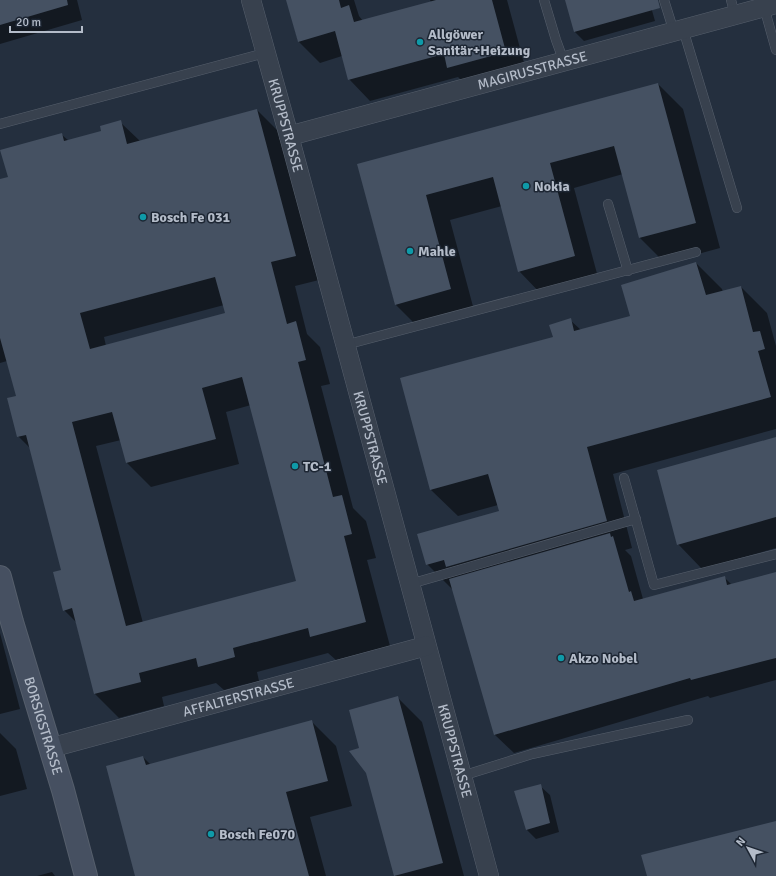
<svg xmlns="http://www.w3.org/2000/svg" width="776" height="876" font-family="Signika,sans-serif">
<rect width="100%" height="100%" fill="#242f3e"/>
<path fill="#0007" fill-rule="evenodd" d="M0,0H77L82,20L0,44Z
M287,0H354L359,16L363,21L431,2L430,0H507L527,74L470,89L458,77L370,101L349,79L342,56L320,63L298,41Z
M566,0H649L655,21L584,41L575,32Z
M658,84L683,109L720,248L665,263L640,238L623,174L574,188L599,281L543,296L519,271L502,206L450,220L475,314L420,329L395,304L358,165Z
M257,110L281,134L319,280L295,286L307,334L320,347L330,384L321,386L353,508L366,521L376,558L367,560L390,646L336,660L328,653L257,672L259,681L242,685L224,690L216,683L162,697L164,706L119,718L95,694L76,622L64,610L62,571L30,448L18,436L17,397L7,361L0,363V180L9,178L62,135L69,141L102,132L120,122L140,141ZM224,305L227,314L106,346L104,337ZM251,405L297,582L143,623L96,446L121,440L127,463L151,487L239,464L226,412Z
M696,263L722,289L723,292L741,287L767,313L776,346V429L613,474L632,548L625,550L631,556L643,599L725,578L732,585L776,573V680L710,698L708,696L514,753L495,735L454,591L427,564L500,512L498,505L458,516L431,490L554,338L570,320L581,330L631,317Z
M776,438V548L702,569L678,544Z
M0,633L20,709L0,714Z
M397,697L422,722L464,876H395L361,749Z
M311,721L336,746L352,806L310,817L326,876H136L143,757L151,765Z
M0,733L16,749L27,789L0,796Z
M540,786L550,795L559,832L536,839L527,830Z
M52,872L55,876H37Z"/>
<path fill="#455162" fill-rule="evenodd" d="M0,0H67L68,5L0,25Z
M286,0H339L341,8L349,5L354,22L436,0H492L506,52L447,68L444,54L348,80L335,31L298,42Z
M565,0H658L660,8L574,32Z
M658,83L696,223L639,238L614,146L550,163L575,256L518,272L493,177L426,195L451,289L395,305L357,164Z
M257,109L296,256L271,262L287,324L296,321L306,360L298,362L333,497L342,495L352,534L344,536L366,622L310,637L308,628L233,648L235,657L217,662L198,667L196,658L139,673L141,682L94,694L72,608L63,611L53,572L61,570L26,435L17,437L7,398L16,396L0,338V179L8,177L0,150L62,133L64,141L101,131L100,126L121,120L127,144ZM215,277L225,313L90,349L80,313ZM242,377L296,581L126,626L72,422L112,412L126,463L216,439L202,388Z
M696,262L706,295L741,286L753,332L760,331L765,349L758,351L771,397L587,447L607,521L446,567L444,560L426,565L417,534L499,511L488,474L430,490L400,378L553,337L549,325L571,318L574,331L630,316L621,285Z
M776,437V517L677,545L657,470Z
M610,533L611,537L613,536L629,592L631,591L634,601L725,576L727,585L776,572V658L691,680L690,678L494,735L449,579Z
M398,696L443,863L394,876L366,773L349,751L359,748L349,710Z
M312,720L328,781L286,792L309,876H135L106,766L143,756L146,765Z
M541,784L550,823L526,830L514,791Z
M776,821V876H647L641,855Z"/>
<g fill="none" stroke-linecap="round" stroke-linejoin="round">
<defs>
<path id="lane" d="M544,0L556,40L564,62
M664,0L674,32
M731,0L735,15
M764,7L776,50
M683,29L737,208
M0,124L265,53
M608,204L628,271
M345,345L696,252
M624,478L654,585L776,554
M410,584L636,519
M462,776L532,754L688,720"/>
<g id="street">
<path id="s1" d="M251,0L289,136L489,876"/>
<path id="s2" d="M289,136L776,4"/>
<path id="s3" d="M50,748L426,646"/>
</g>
<g id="secondary">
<path id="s4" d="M0,577L12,622L63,790L86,876"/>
</g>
</defs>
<use href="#lane" stroke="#565f6c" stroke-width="10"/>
<use href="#street" stroke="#565f6c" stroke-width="20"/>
<use href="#secondary" stroke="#565f6c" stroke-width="24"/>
<use href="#lane" stroke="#38414e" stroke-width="9"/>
<use href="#street" stroke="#38414e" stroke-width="19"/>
<use href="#secondary" stroke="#465061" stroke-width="22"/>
</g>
<g fill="#0f9aa8" stroke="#1d2633" stroke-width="1.5">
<circle cx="420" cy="42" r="4"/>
<circle cx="526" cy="186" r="4"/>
<circle cx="143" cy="217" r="4"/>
<circle cx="410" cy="251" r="4"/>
<circle cx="295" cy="466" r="4"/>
<circle cx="561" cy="658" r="4"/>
<circle cx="211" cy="834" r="4"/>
</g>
<g text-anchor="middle" stroke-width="3" stroke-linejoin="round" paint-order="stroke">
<g font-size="14" font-weight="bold" fill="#b4bcc9" stroke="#1d2633" text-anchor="start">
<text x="428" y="39">Allgöwer<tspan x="428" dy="16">Sanitär+Heizung</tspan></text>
<text x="534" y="191">Nokia</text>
<text x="151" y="222">Bosch Fe 031</text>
<text x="418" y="256">Mahle</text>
<text x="303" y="471">TC-1</text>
<text x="569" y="663">Akzo Nobel</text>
<text x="219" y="839">Bosch Fe070</text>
</g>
<g font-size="14" fill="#b4bcc9" stroke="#1d2633">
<text dy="5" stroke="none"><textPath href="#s2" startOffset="252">MAGIRUSSTRASSE</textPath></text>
<text dy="5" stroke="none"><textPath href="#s1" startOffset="130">KRUPPSTRASSE</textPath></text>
<text dy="5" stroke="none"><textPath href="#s1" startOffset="454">KRUPPSTRASSE</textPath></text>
<text dy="5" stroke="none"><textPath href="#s3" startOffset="195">AFFALTERSTRASSE</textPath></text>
<text dy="5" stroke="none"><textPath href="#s4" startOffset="155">BORSIGSTRASSE</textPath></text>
<text dy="5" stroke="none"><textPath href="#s1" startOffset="778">KRUPPSTRASSE</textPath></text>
</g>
</g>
<g transform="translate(748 848) rotate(310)" stroke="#1d2633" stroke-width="3" paint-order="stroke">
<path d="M0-3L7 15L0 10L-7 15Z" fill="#b4bcc9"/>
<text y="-6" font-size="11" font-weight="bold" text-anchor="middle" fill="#b4bcc9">N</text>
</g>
<path d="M10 26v6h72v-6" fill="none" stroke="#b4bcc9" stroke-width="2"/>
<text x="16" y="26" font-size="12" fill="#b4bcc9" stroke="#1d2633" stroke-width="3" paint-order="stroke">20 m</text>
</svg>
